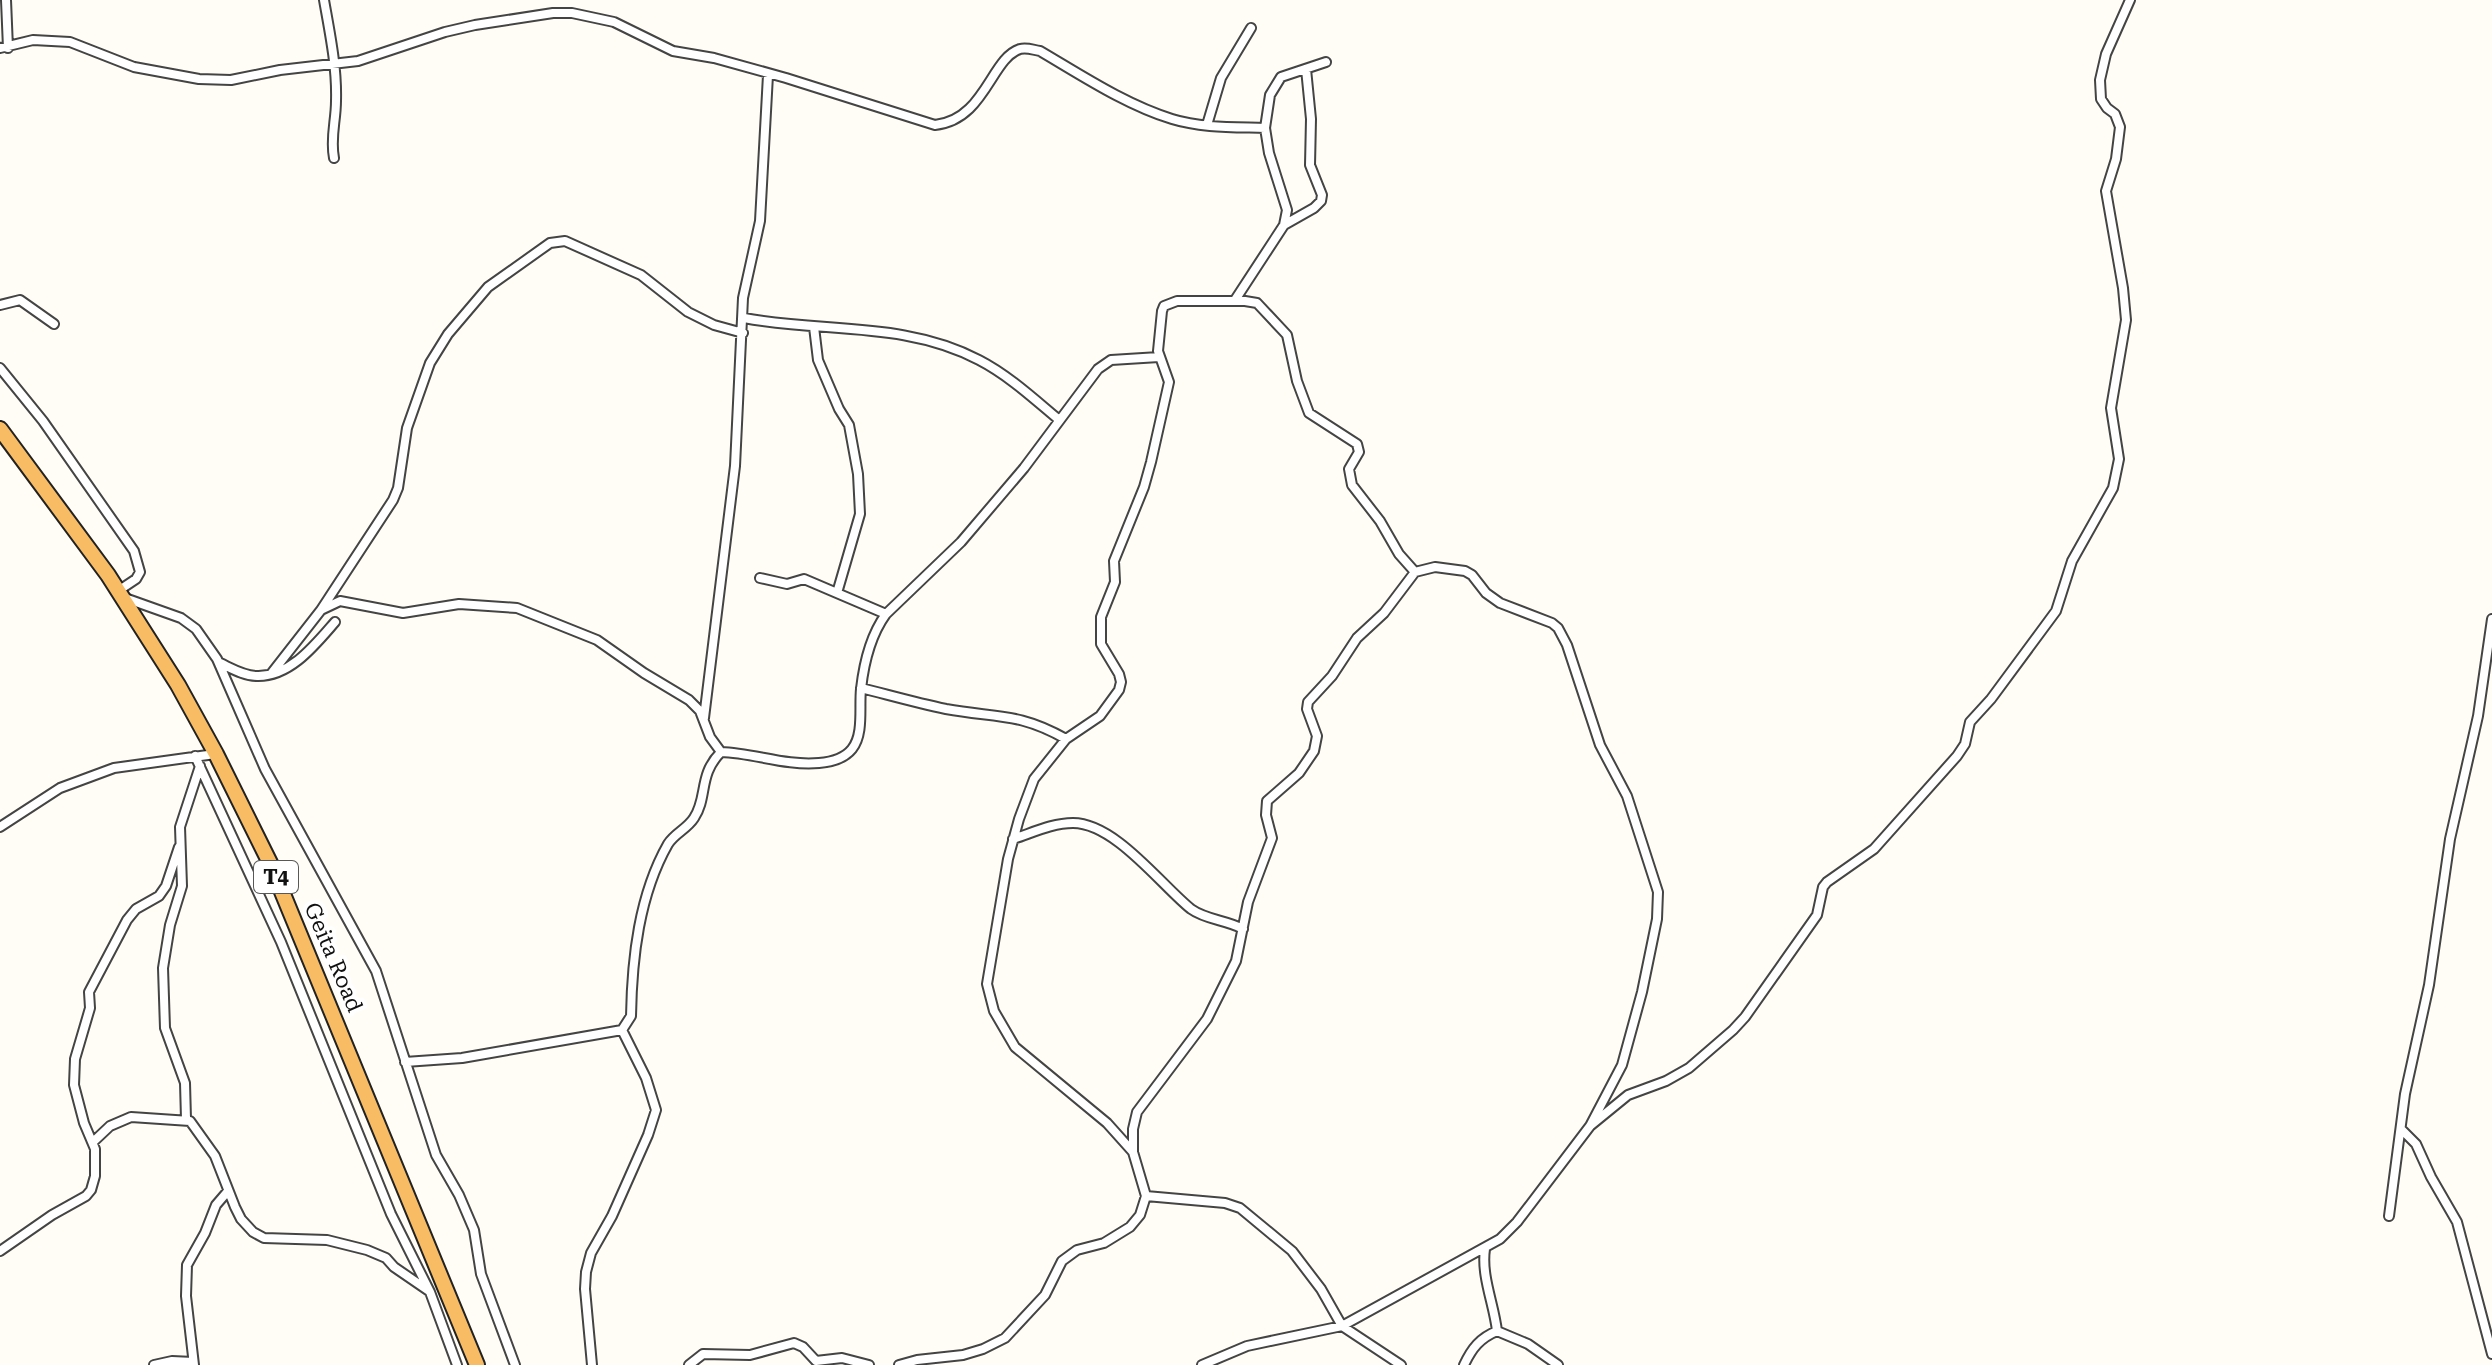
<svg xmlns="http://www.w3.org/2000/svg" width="2492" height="1365" font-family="'Roboto Serif',serif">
<rect width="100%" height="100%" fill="#fffdf5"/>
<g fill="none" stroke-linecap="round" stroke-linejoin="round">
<defs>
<path id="minor" d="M6,0L8,48
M324,0C330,34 337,67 336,101C336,121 330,138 334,158
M0,48L33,40L70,42L134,67L199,79L231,80L280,70L358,61L445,32L475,25L553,13H572L614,22L673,51L714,58L786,78L935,125C985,120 991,58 1020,49C1027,47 1033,50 1040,51C1081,75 1126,105 1172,119C1201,128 1234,127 1265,128
M1207,125L1221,78L1251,28
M1284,225L1314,208L1321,201L1322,195L1310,165L1311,119L1306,69
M1235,300L1284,225L1287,210L1269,153L1265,128L1270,95L1281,77L1326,62
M0,305L20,300L54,324
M744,318C823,333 905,321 979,360C1008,375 1033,398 1058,419
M814,327L818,360L839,409L849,425L858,474L860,514L837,593
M0,368L43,421L134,551L140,572L136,579L118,591
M760,578L787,584L804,579L886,614
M122,597L181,618L196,629L217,659L265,769L376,971L436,1155L459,1195L474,1230L481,1274L515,1365
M321,610L393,500L398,488L407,428L430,363L448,334L488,287L550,243L565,241L641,275L688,312L714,325L743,333
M220,663C231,668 244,676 257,676C290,677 315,645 335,622
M271,674L321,610L340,601L403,613L459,604L517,608L597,640L644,673L689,700L700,711L710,737L721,752
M861,688C889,695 917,703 946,709C995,718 1019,712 1066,739
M704,718L735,466L743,298L760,221L768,75
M195,756L281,942L391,1214L430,1292L457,1365
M0,827L60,788L114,768L215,754
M1013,839C1032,833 1052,823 1073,823C1115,823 1161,885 1191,909C1206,920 1227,920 1243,929
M405,1062L462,1058L622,1030L631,1016C632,958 639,895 668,844C675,833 687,829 694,818C708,797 698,775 721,752C754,753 785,766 819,763C831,762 844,759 852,749C864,734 859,708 861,689C864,662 870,636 886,614L961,542L1024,468L1098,369L1111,360L1159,357
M186,1119L185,1083L165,1028L163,968L170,925L182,886L180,827L200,766
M1590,1126L1628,1095L1666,1081L1689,1068L1733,1030L1745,1017L1817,915L1823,887L1827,882L1874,849L1957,756L1965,744L1970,722L1991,699L2056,611L2072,561L2113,488L2119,459L2111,408L2126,320L2123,288L2106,191L2116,159L2120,127L2115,114L2107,108L2101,99L2100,80L2106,54L2130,0
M2401,1129L2416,1144L2431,1177L2457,1222L2492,1354
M93,1142L110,1126L131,1117L190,1121L215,1156L235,1207L241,1219L253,1232L264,1238L327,1240L367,1250L386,1258L394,1267L429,1291
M1133,1152V1129L1137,1112L1207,1019L1236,961L1248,902L1272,838L1266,815L1267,801L1299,773L1314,751L1317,736L1307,709L1308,702L1332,676L1357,638L1384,613L1415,572L1435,567L1465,571L1472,575L1486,593L1500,603L1552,623L1558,628L1567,645L1600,745L1627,796L1658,892L1657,919L1642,992L1622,1065L1590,1126L1517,1222L1500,1239L1342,1326L1247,1346L1202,1365
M1146,1196L1225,1203L1240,1208L1292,1251L1321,1289L1342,1326L1401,1365
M2389,1216L2405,1094L2429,985L2450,839L2478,716L2492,619
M1485,1249C1481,1276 1494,1304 1497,1331
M0,1251L52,1215L86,1196L91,1190L95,1176V1149L84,1123L74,1085L75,1059L90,1008L89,992L127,920L136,909L159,896L166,886L179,847
M154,1365L172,1361L193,1362
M194,1365L186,1296L187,1265L205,1233L216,1205L228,1191
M592,1365L585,1289L586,1272L591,1253L612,1216L648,1135L656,1110L646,1078L622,1030
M689,1365L703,1354L750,1355L794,1343L803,1347L816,1361L842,1358L869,1365
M899,1365L917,1360L963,1355L983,1349L1005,1338L1045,1295L1062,1261L1077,1250L1104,1243L1130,1227L1140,1215L1146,1196L1133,1152L1107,1123L1015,1047L994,1011L987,984L1008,859L1019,819L1034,779L1066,739L1100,716L1119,690L1121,682L1119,674L1101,644V617L1115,582L1114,561L1144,487L1151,462L1169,382L1158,351L1162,311L1164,306L1177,301H1245L1257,303L1287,335L1297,381L1309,413L1357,444L1359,452L1349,469L1352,485L1380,521L1399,554L1415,572
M1464,1365C1472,1348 1480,1338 1497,1331L1528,1344L1558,1365"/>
<path id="trunk" d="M0,429L108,575L178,685L216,754L271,865L477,1365"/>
</defs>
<use href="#minor" stroke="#444" stroke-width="12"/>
<use href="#trunk" stroke="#222" stroke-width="18"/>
<use href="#minor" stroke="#fff" stroke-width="8"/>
<use href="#trunk" stroke="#f7bc64" stroke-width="14"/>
</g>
<g text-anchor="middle" stroke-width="8" stroke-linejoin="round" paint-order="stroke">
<rect fill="#fff" stroke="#585858" stroke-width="2" x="254" y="861" width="44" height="32" rx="6"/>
<g font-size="20" font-weight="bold" fill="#111">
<text x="276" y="884">T4</text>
</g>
<g font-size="22" fill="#111" stroke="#fff">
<text transform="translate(334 957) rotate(67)" y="8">Geita Road</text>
</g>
</g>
</svg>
